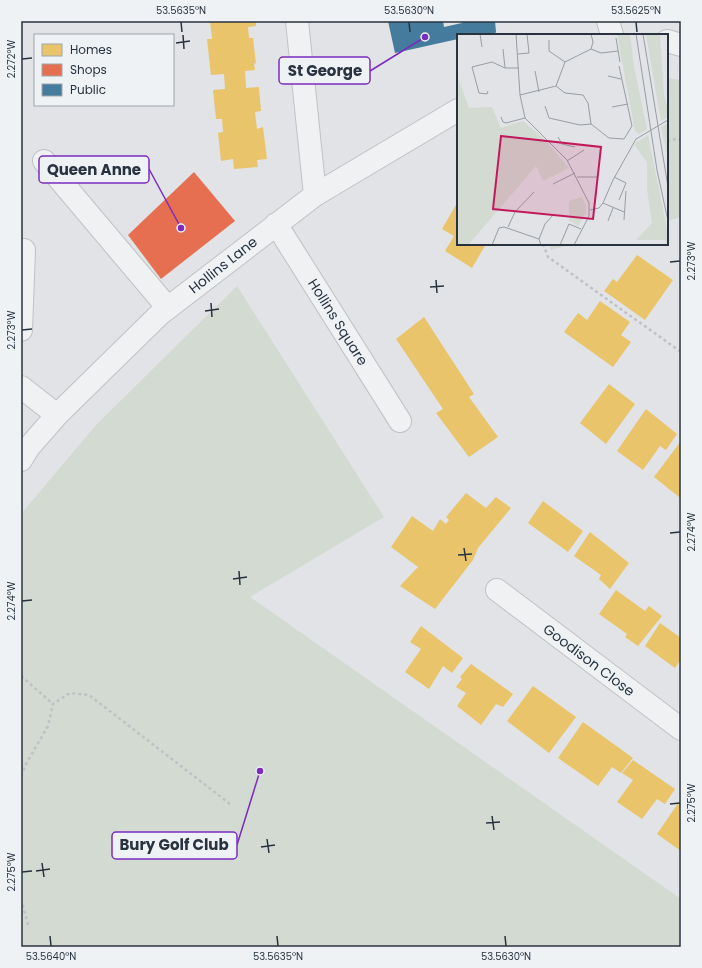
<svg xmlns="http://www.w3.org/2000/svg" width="702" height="968" font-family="Poppins,sans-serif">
<rect width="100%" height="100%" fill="#e1e3e6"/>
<path fill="#d2dad1" d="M667,78L681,80V217L667,221Z
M549,244H573L551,250Z
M237,286L384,517L250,597L681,899V947H21V514L96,425Z"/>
<path fill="#e9c46a" d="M210,21H256V26L248,27L249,38H253L256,64L254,63L255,70L245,71L246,88L259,87L261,111L255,112L257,129L263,127L267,159L257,160L258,167L234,169L233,159L221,161L218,133L223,132L222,119H216L213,90L225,89L224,74L211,75L207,39H212Z
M457,203H458V244H486L472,268L445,251L454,236L442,229Z
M637,255L673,280L645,320L604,291L613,279L617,282Z
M600,301L630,322L621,335L631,342L613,367L564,332L578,313L587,320Z
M424,317L474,394L469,397L498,437L469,457L436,413L443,409L396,339Z
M609,384L635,404L606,444L580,423Z
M646,409L677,434L666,450L660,446L643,470L617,451Z
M681,441V494L679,497L654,477Z
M466,493L486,508L496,497L511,508L478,548L473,560L435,609L400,586L418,567L391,547L412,516L433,531L440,519L446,524L449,520L446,517Z
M543,501L583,531L568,552L528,523Z
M590,532L629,563L610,589L599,579L601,575L574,556Z
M616,590L645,611L649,606L662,616L638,646L625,637L627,634L599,614Z
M660,623L681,638V659L675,668L645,646Z
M421,626L463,658L452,673L443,666L429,689L405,672L421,649L410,642Z
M471,664L513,694L503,707L496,704L481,725L457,706L466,693L456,687L462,679L460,677Z
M533,686L576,717L549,753L507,721Z
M583,722L633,758L621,773L612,767L598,786L558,758Z
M633,760L675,789L665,804L657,799L642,819L617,802L633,780L622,773Z
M681,799V851L657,834Z"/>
<path fill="#e76f51" d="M194,172L235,221L161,279L128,235Z"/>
<path fill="#457b9d" d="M388,21H443L444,27L462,23L464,21H495L496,32L494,35H458V39L395,53Z"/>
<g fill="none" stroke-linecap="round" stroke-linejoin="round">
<defs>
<path id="minor" d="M297,21L315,195
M608,21L612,35
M667,41L671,42L681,45
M44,161L168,308
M276,224L400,421
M21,330L24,250
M21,387L57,415
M21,460L29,447L57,415L160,314L315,195L458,110
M497,590L681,729"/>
</defs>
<use href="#minor" stroke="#bfc1c4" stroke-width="24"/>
<path stroke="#bfc2c5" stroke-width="2.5" stroke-dasharray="3 3" stroke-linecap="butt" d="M667,141L676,139L681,140
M543,244L548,257L681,352
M21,676L53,704
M21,776L26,764L48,726L53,704L70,693L89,695L230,804
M21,899L29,928"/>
<use href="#minor" stroke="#f0f1f2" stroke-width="22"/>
</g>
<path fill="none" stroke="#28333f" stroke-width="1.5" d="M181,22L182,32M409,22L410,32M636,22L637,32M183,35L184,49M176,43L190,41M22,59L32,58M670,262L680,261M436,280L437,293M430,287L444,286M211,303L212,317M205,311L219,309M22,330L32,329M670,533L680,532M464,548L466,561M458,555L472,554M239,571L240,585M233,579L247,577M22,601L32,600M670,804L680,803M492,816L494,830M486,823L500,822M267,839L269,853M261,847L275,845M42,863L44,877M36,871L50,869M22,872L32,871M50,936L51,946M277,936L278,946M505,936L506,946"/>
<g text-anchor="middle" stroke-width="4" stroke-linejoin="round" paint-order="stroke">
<g font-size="14" fill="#28333f" stroke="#eef2f5">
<text transform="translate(223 265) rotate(-38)" y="5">Hollins Lane</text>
<text transform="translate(338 322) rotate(58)" y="5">Hollins Square</text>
<text transform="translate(589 660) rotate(37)" y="5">Goodison Close</text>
</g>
</g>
<g transform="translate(457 34)">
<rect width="211" height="211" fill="#e1e3e6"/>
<path d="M160,0H173L177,33L190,95L182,100L178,97ZM189,0H203L207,61L211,75V83L204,87ZM0,41L12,74L35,73L44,94L66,87L88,106L112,134L86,147L79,132L11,211H0ZM211,89V125L204,93ZM191,101L211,200V211L208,206H179L195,189L190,155V128L177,110ZM125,163L129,172V179L121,192L112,186V167Z" fill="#d2dad1"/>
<path fill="none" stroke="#979da3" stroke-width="1" d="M23,0L25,13M59,0L63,61L68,84L110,126L132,169V182L117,211M179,0L200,136L211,187M186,0L211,153M159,4L163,28M92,6V17L108,28M46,15L48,34M134,15L144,19L161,17M61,20L72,19L70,0M78,37L82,58M151,42L164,45M99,52L108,59L126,61L131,69L134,90L152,104L167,105L175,92L162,32M31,57L30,60L22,59L15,33L35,28L48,34H62M63,61L99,52L108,28L134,15L136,8L134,0M88,72L92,84L123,91L134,90M155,73L171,70M44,83L46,88L49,89L68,84M101,103L105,110L118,113M110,127L127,116M120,143H140M157,143L169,149L162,166M96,150L118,139M146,169L167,178M133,176L142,174L146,169L156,146L179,105L211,86M167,186L169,157M151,187L156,174M51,193L58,178L77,158M82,205L88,190L97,180M35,211L42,194L47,193L82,205L84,211M103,211L112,190L124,195"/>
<path fill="#c2185b" fill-opacity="0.15" stroke="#c2185b" stroke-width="2" d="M44,102L144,113L136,185L36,175Z"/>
<rect width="211" height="211" fill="none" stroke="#28333f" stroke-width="2"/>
</g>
<path fill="none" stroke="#7b2cbf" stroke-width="1.5" d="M425 37L370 71M181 228L149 169M260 771L237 845"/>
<g fill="#7b2cbf" stroke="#eef2f5" stroke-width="1.5">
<circle cx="425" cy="37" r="4"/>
<circle cx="181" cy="228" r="4"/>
<circle cx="260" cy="771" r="4"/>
</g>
<g fill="#eef2f5" stroke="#7b2cbf" stroke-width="1.5">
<rect x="279" y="57" width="91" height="27" rx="4"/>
<rect x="39" y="156" width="110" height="27" rx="4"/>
<rect x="112" y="832" width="125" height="27" rx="4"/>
</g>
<g font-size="15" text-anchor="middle" font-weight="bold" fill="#28333f">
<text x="325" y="76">St George</text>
<text x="94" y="175">Queen Anne</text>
<text x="174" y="850">Bury Golf Club</text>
</g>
<rect width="702" height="968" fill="none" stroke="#eef2f5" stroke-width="44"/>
<rect x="34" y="34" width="140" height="72" fill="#eef2f5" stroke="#9fa6ac"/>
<rect x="42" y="44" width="20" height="12" fill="#e9c46a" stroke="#9fa6ac"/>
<text x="70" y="54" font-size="12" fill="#28333f">Homes</text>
<rect x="42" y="64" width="20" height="12" fill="#e76f51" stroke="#9fa6ac"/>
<text x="70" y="74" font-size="12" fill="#28333f">Shops</text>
<rect x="42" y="84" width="20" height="12" fill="#457b9d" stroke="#9fa6ac"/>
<text x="70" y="94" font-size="12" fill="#28333f">Public</text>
<rect x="22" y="22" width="658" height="924" fill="none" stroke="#28333f" stroke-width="1.5"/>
<g font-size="10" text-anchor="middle" fill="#28333f">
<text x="181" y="14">53.5635°N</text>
<text x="409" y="14">53.5630°N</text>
<text x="636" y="14">53.5625°N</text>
<text transform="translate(11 59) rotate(-90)" y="4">2.272°W</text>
<text transform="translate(691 261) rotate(-90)" y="4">2.273°W</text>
<text transform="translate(11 330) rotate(-90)" y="4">2.273°W</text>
<text transform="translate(691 532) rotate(-90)" y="4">2.274°W</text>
<text transform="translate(11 601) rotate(-90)" y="4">2.274°W</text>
<text transform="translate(691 803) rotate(-90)" y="4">2.275°W</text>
<text transform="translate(11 872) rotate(-90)" y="4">2.275°W</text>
<text x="51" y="960">53.5640°N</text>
<text x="278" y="960">53.5635°N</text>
<text x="506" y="960">53.5630°N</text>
</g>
</svg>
